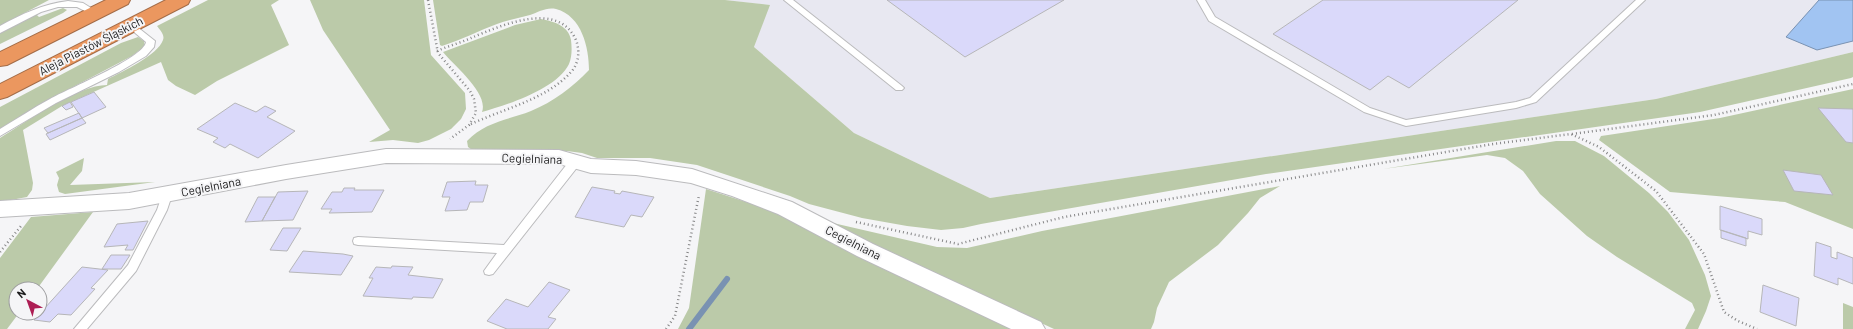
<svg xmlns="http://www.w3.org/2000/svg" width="1853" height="329" font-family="Barlow,sans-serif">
<rect width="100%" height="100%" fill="#f5f5f7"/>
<path fill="#e8e8f1" d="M725,0H1853V52L1656,99L990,198L854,133L754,47L769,5Z"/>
<path fill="#bbcaa9" d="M0,0H49L0,26Z
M208,0H279L271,5L289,45L217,81L195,95L176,86L168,80L161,62L62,106L23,130L33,183L32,190L27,197L0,202V138C26,122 78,85 107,85L108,79C122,72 158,55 163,40C165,35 160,30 157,26Z
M310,0H424L431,55L465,93L466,109L461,119L451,129L429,140L418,143L393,140L369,142L390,130L323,30Z
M433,0H725L770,5L754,47L854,133L990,198L1656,99L1853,52V77L1851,78L1700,112L1266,174L981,224L963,228L941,230L907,226L862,218L809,204L790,196L697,165L650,158H597L582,153L567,151L475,152L468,147L467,141C485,122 508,120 531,111C553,102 573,87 589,70C589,48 582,16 556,9C546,7 539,12 530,15C519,18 508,20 497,24C478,31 461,40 442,46L440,45Z
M63,8L67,10L63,13L0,44V33L36,14L39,17Z
M541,19C553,21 569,26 571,40C572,48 572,57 569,64C557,89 507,105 482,112C489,93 454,66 443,52L515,25Z
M138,37L144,41L145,46L132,56L56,96L0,130V107L121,43Z
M1853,89V229L1785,202L1670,192L1599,140L1601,136L1608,135L1720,118Z
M1556,141H1575L1604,156L1649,193L1668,212L1689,240L1705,275L1711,296L1706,311L1698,329H1685L1695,310L1692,303L1617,257L1587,236L1540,194L1523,171L1505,158L1487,155L1383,169Z
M84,158L82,171L70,185L155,182L65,194L59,192L57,185L59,178L56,172Z
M1280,186L1260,198L1248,213L1218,245L1169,282L1157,308L1154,322L1151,329H1054L820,220L937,247L967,248L1042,231Z
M706,189L765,208L786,217L1018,329H678L689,308Z
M93,212L37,289H16V313H19L7,329H0V258L31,217Z
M1843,303L1853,307V329H1843Z"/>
<path fill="#a1c4f2" stroke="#7992b2" d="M1819,0H1853V41L1817,50L1786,37Z"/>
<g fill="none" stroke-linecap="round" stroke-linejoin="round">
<path stroke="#7992b2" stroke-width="6" d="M689,329L727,279"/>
</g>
<path fill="#dad9fa" stroke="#b6b6b8" d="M887,0H1064L965,57Z
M1323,0H1518L1409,88L1388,76L1370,90L1273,34Z
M94,92L106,107L82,118L71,102Z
M70,102L73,107L66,110L62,106Z
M235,103L256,112L265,106L276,111L267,117L295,131L258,158L230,144L225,148L213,142L218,138L197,129Z
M1818,108L1853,109V143L1846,142Z
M79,113L82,118L48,133L44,128Z
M82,118L86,123L50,140L46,134Z
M1783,170L1821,175L1833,195L1794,191Z
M476,181L475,185H488L483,202H470L467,210L445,211L450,197H442L447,182Z
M592,187L615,191L614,193L620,194L622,191L654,197L642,217L631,215L624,227L575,217Z
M344,188H355L354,190H384L372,212L329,213L332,209H321L332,192H342Z
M308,191L293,220L262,221L278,192Z
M258,197H275L262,221L245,222Z
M1720,206L1762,219V235L1748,231V239L1720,230Z
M148,221L133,250H125L128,245L104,247L117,224Z
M283,228H301L287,251L270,250Z
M1721,230L1746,238V246L1721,238Z
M1816,242L1831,247V257L1837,259V252L1853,258V284L1838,278V285L1814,276Z
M303,251L343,254L353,256L341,275L289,272Z
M111,255H130L121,269H102Z
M392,266L413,267L408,275L443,279L433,298L413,297L412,299L363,296L373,278H369L376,267L391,268Z
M82,267L108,270L91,288L95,289L71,315L58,314L50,322L34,320Z
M549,282L570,290L548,317L556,319L548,329H507L487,321L506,299L528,307Z
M1763,285L1799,298L1796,326L1760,312Z"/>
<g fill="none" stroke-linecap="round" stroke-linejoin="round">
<defs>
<path id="service" d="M784,0H793L902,86L904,88L902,90H896Z
M1197,0H1205L1215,17L1370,108L1406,120L1516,102L1530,98L1636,0H1645L1536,102L1516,108L1406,126L1364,112L1209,21Z
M68,1L83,3L99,13L95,16L77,7H58L41,12L0,33V26C22,14 43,4 68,1Z
M131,22L155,41L154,47L146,56L119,72L56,103L0,136V129C17,119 33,108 50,99C67,89 144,58 146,42L128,27L127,25L128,23Z
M575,158L579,159L580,162L579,165L493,274L489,275L485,274L484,271L497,253L358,245L354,244L353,241L354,238L358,237L504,245L571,159Z
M167,191L171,192L172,195L167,210L136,271L87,329H74L128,265L157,210L163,192Z"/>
<path id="minor" d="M386,149L559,150L591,159L636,161L692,169L792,202L873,244L1041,322L1045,329H1011L857,256L778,214L732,196L691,183L636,175L591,173L559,164L386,163L286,179L129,209L0,217V201L129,193L286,165Z"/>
<path id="motorway" d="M106,0H130L128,4L7,65L0,66V52Z
M166,0H190L188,4L7,97L0,99V84Z"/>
</defs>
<use href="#service" stroke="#bbbbbd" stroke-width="2"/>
<use href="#minor" stroke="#bbbbbd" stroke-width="2"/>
<use href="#motorway" stroke="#a36c48" stroke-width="2"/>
<path stroke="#878788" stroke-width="2.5" stroke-dasharray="1 3" stroke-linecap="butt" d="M428,0L438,53L470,91L474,99L476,113L469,125L450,139
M437,51C448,46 460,43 471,38C502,25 558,0 576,40C580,51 579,63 571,72C546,100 502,109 469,125
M1572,134L1714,115L1853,84
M856,222L958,244L1064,217L1493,144L1571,134L1599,147L1656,191L1704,254L1724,312L1738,321L1757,329
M0,252L21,226
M666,329L675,316L699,195"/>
<use href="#service" fill="#fff" fill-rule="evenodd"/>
<use href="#minor" fill="#fff" fill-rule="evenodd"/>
<use href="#motorway" fill="#eb975f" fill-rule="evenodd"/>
</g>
<g text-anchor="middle" stroke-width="4" stroke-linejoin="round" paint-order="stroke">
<g font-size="12" fill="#1c1c1d" stroke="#f5f5f7">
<text transform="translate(91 46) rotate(-27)" y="4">Aleja Piastów Śląskich</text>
<text transform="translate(532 159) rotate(2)" y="4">Cegielniana</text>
<text transform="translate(211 187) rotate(-11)" y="4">Cegielniana</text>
<text transform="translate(853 243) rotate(27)" y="4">Cegielniana</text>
</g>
</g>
<g transform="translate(28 301) rotate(319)"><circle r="19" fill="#f5f5f7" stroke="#9e9ea0"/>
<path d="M0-3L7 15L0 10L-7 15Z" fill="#ad1d54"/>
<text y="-6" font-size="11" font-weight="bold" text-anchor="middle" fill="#1c1c1d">N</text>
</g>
</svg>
